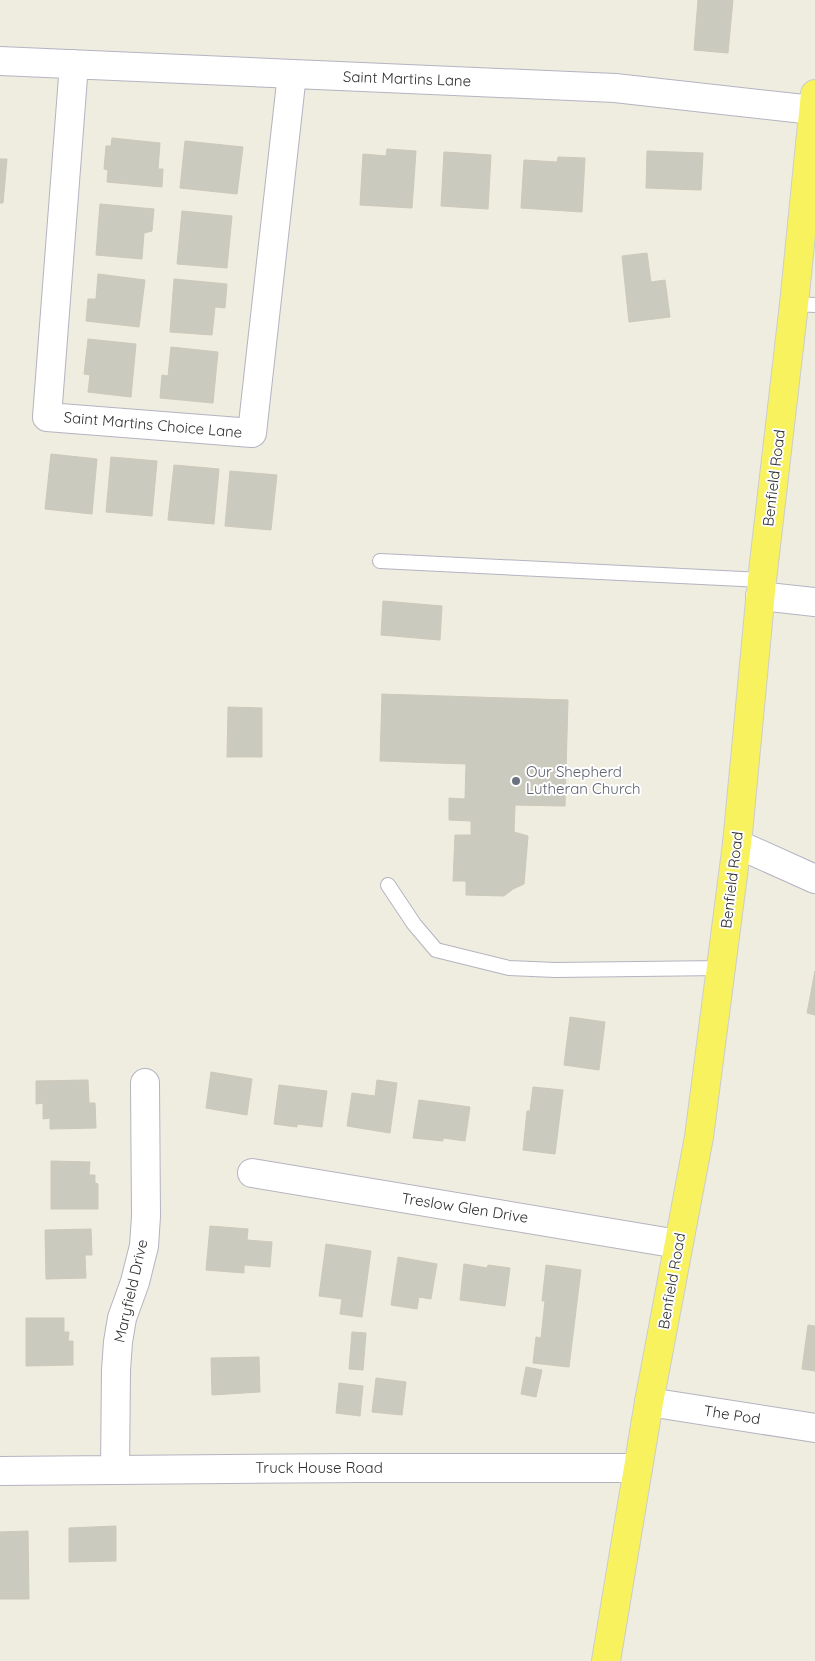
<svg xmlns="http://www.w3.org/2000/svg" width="815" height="1661" font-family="Quicksand,sans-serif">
<rect width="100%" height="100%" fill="#efece0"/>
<path fill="#cbcabe" stroke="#ccc9b9" d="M698,0H733L728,53L694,50Z
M112,138L160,143L158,169H163L162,187L107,182L108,170L104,169L106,146H111Z
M185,141L243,147L237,194L180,188Z
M387,149L416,151L412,208L360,205L363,154L386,156Z
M647,151L703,153L701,190L646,188Z
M444,152L491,155L488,209L441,206Z
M558,157L585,158L582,212L521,208L524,160L557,162Z
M0,159H7L3,203H0Z
M100,204L154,209L152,231L144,233L142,259L96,255Z
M182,211L232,216L227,268L177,264Z
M647,253L651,282L665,280L670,317L629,322L622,256Z
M98,274L145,280L139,327L86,321L88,299H96Z
M174,279L227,284L225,308L215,307L212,335L170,332Z
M88,339L136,344L131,397L88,392L90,375L84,374Z
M171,347L218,352L213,403L160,398L162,375L168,376Z
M51,454L97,459L92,514L45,509Z
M111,457L157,461L152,516L106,512Z
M174,465L219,469L214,524L168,520Z
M230,471L277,475L271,530L225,526Z
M383,601L442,606L440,640L381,635Z
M382,694L568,700L565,806L515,805L514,832L528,836L524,884L513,889L504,896L466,895V881H453L455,835H471V821L449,820V798L465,799L466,764L380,761Z
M228,707L262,708V757H227Z
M815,971V1015L807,1013Z
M570,1017L605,1022L599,1070L564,1065Z
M211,1072L252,1079L247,1115L206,1108Z
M88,1080L89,1103H95L96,1128L50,1129V1118L43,1119V1103L36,1104V1081Z
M377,1080L397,1083L390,1133L347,1126L352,1093L375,1096Z
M279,1085L327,1091L322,1127L297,1124V1127L274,1124Z
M533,1087L563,1090L555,1154L523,1150L527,1111H530Z
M419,1100L470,1107L465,1141L443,1138V1141L413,1138Z
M51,1161L90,1162L89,1175H95V1183L98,1184V1209H51Z
M210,1226L248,1229L247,1240L272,1242L270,1267L244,1265V1273L206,1270Z
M91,1229L92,1255H85L86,1278L46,1279L45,1230Z
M326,1244L371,1251L362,1317L340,1314L342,1299L319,1296Z
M398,1257L437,1264L431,1299L419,1297L417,1309L391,1305Z
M464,1264L487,1268L488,1265L510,1268L505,1306L460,1300Z
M546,1265L581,1270L569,1367L533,1363L536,1337L541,1338L545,1301H542Z
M26,1318H64V1332H69L68,1341H73V1365L26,1366Z
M808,1325L815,1326V1371L802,1369Z
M352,1332L366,1333L363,1370L349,1369Z
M259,1357L260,1392L212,1395L211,1358Z
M526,1367L542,1370L536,1397L521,1394Z
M376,1378L406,1382L402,1415L372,1412Z
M339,1383L363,1386L360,1416L336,1413Z
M116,1526V1561L69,1562V1528Z
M28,1531L29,1599H0V1532Z"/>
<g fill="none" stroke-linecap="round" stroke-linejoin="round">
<defs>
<path id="lane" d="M794,304L815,305
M380,561L762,580
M388,885L414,924L436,950L509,968L555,970L721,968"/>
<path id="street" d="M0,61L615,88L813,110
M74,64L47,417L252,433L292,74
M760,596L815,602
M737,844L815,879
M252,1173L678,1244
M649,1402L815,1428
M115,1470L116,1370L118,1342L122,1318L135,1282L144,1246L146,1216L145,1083
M0,1471L358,1468H638"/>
<path id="primary" d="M606,1661L649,1402L699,1137L737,844L762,580L794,304L815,94"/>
</defs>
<use href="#lane" stroke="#b4b4c1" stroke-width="16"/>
<use href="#street" stroke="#b4b4c1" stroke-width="30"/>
<use href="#primary" stroke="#cdcdcd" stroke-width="30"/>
<use href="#lane" stroke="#fff" stroke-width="14"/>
<use href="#street" stroke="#fff" stroke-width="28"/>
<use href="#primary" stroke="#f7f25e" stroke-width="28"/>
</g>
<circle fill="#6b7280" stroke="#fff" stroke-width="2" cx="516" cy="781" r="5"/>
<g text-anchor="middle" stroke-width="4" stroke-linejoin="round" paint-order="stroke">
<g font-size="15" fill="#2e2e2e" stroke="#fff">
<text transform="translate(407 79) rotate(2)" y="5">Saint Martins Lane</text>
<text transform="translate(153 425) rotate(5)" y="5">Saint Martins Choice Lane</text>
<text transform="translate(774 478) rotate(-83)" y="5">Benfield Road</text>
<text transform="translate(732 880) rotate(-83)" y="5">Benfield Road</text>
<text transform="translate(465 1208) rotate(9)" y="5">Treslow Glen Drive</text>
<text transform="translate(672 1281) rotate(-80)" y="5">Benfield Road</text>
<text transform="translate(131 1291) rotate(-77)" y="5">Maryfield Drive</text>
<text transform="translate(732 1415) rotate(9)" y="5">The Pod</text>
<text x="319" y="1473">Truck House Road</text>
</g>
<g font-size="15" fill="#5b616d" stroke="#fff" text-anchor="start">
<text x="526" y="777">Our Shepherd<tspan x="526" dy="17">Lutheran Church</tspan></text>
</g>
</g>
</svg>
